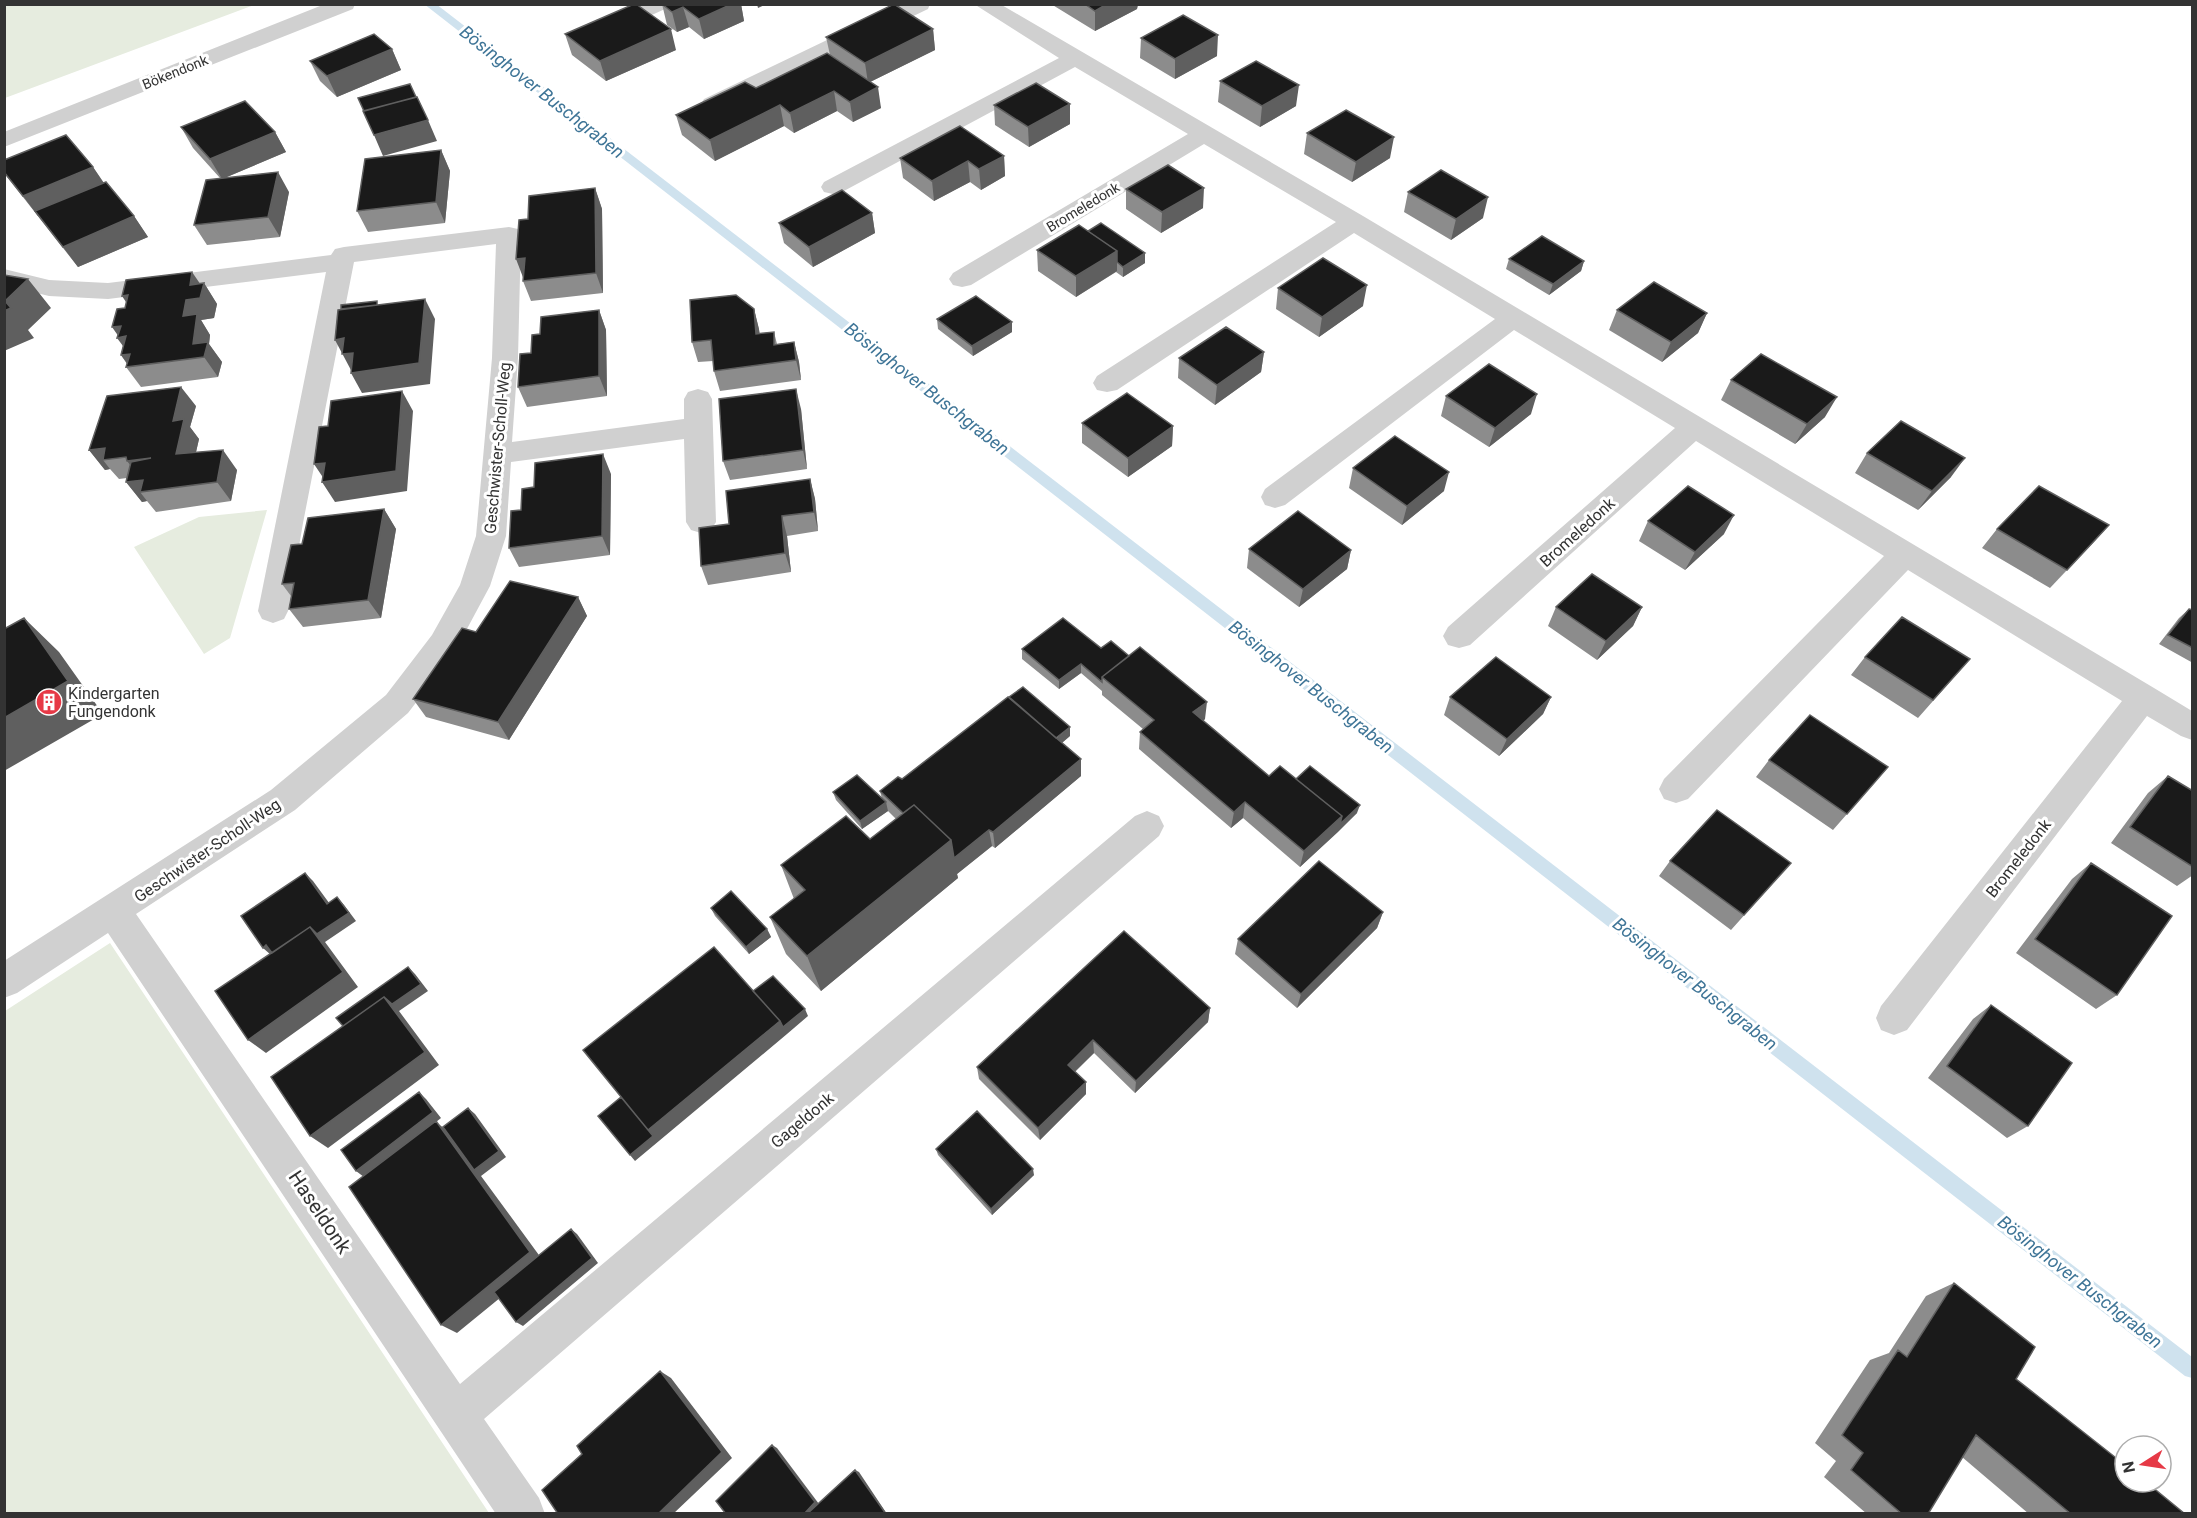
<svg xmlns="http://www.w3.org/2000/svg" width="2197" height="1518" font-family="Roboto,sans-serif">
<rect width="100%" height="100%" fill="#fff"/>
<path fill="#e6ecdf" d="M5,4H254V5L5,98Z
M267,510L230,638L204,654L134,547L199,517Z
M110,943L489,1513H5V1011Z"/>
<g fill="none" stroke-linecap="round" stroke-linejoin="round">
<path fill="#cfe2ee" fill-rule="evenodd" d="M424,4H436L2192,1357V1378L2185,1376Z"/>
<path fill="#d0d0d0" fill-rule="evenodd" d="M325,4H355L353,9L4,147V132Z
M638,4H667L665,9L612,33H596L593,28L596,23Z
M902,4H930L928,9L720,109H704L701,104L704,99Z
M974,4H1000L1363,216L2154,688L2192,711V740L2181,736L2147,716L1907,1030L1894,1035L1881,1030L1876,1018L1881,1006L2122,701L1908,570L1688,799L1676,803L1664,799L1659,789L1664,779L1884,556L1696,441L1470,645L1459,648L1448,645L1443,636L1448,627L1675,428L1514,330L1285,505L1275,508L1265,505L1261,497L1265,489L1495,319L1354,233L1117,390L1107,392L1097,390L1093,383L1097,376L1336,222L1204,144L971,285L962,287L953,285L949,279L953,273L1188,134L1075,67L842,192L833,194L824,192L821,187L824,182L1059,58Z
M509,227L518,229L521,235L518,358L512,442L684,419V399L688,392L698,389L708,392L712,399L716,522L711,530L701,533L691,530L686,522L684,439L511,462L506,536L490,586L454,653L408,713L295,810L136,914L460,1384L1135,816L1147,811L1159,816L1164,826L1159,836L484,1419L539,1498L545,1514H496L108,933L17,993L4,998V961L271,790L386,695L432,635L460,585L476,536L492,358L496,244L354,262L303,523L288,611L284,619L273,623L262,619L258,611L326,272L108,299L49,296L4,285V269L49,280L108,283L331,255L335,249L344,247Z"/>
</g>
<path fill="#8c8c8c" d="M662,4H741L744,21L704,39L689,27L677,32L667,25Z
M1051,4H1138L1137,9L1095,31Z
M933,29L935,50L870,82L881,108L853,122L837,111L794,133L784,126L715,161L682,135L676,115L756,88L830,55L826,37Z
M565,34L676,50L606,81L572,55Z
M1141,38L1217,56L1175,79L1140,58Z
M392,49L401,70L337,97L320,81L310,61Z
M1220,81L1296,106L1260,127L1218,102Z
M994,105L1070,124L1029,147L995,125Z
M181,127L275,132L286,152L227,177L289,192L280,237L207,245L194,225L220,178L193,148Z
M1307,133L1390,158L1352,182L1304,154Z
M441,150L450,171L445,223L368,232L357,211Z
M1004,156L1005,176L981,190L970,182L934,201L903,178L900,158Z
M93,167L104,183L134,216L148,237L78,267L4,173Z
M595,188L602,209L603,293L531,301L523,281Z
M1126,189L1203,208L1161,233L1126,209Z
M1408,192L1483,218L1451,240L1404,212Z
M872,213L875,233L813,267L784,243L779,223Z
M1088,231L1145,263L1123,277L1116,272L1076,297L1038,271L1037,250Z
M1509,259L1584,261L1581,271L1549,295L1506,269Z
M204,283L217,304L214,318L201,320L210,335L209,344L222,362L218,377L141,387L126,367L127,364L121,355L123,346L118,335L125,308Z
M1278,288L1363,306L1319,337L1276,309Z
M754,309L760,334L774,332L777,344L794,342L799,362L801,380L720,391L714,371L713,361L698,362L692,342Z
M599,310L606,330L607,396L527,407L518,387L531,353L540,334Z
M1617,310L1707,313L1698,333L1662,362L1609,330Z
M937,319L1012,322V332L973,356L938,329Z
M1264,352L1261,372L1215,405L1178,378L1179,358Z
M1731,380L1825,417L1795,444L1721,400Z
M1446,396L1531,414L1489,447L1441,416Z
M196,406L190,427L199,439L196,452L237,470L231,501L156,512L147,501L142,502L126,482L127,478L119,479L110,469L105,470L89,450Z
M801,409L807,469L730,480L723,461Z
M1082,423L1173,426L1172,446L1128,477L1082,443Z
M1867,453L1951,477L1918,510L1855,473Z
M1353,468L1444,491L1402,525L1349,488Z
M611,474L610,555L519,567L509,548L521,510Z
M810,479L815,499L818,531L787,536L791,572L708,585L701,566L729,524Z
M384,509L396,529L381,618L303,627L289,609L291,596L282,584L302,544Z
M1648,521L1724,534L1685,570L1639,541Z
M2109,525L2050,588L1982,548L1997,529Z
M1249,549L1351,550L1347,569L1299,607L1247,568Z
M578,597L587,616L509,740L426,717L413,699L476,632Z
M1556,607H1642L1633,626L1597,660L1548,626Z
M2189,609L2193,610V663L2159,644L2179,618Z
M1101,648L1205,719L1203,721L1269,776L1296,779L1357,813L1300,867L1243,818L1231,828L1139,749L1140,732L1143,729L1102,695V691L1081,673L1059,689L1022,659V649Z
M1865,657L1970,659L1918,718L1851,675Z
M1450,697H1551L1543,714L1499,756L1444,715Z
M1070,736L1062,743L1081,759V776L995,848L992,846L957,874L958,878L821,991L786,954L770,917L794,899L781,865L870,839L896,819L888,811L862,829L836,800L833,792L882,799L880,791L902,779Z
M1769,760L1888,767L1833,830L1756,777Z
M2168,776L2193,791V875L2177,886L2111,843L2148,793Z
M1670,861L1791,863L1731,930L1659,876Z
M2091,863L2117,995L2096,1009L2016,953L2072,879Z
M711,908L767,929L771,937L749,954L715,916Z
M1383,912L1377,928L1297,1008L1235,954L1238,939Z
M1991,1005L2028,1126L2007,1138L1928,1078L1973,1019Z
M1210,1008L1208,1022L1135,1093L1094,1053L1075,1072L1086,1094L1040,1140L979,1079L977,1067Z
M936,1149L1034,1175L992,1215L938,1155Z
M1954,1283L2016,1379L2185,1514H2029L1962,1457L1928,1514H1867L1824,1477L1836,1461L1815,1443L1870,1360L1889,1353L1926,1296Z"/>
<path fill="#5f5f5f" d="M732,4H741L744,21L704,39L699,19Z
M757,4H767L758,8Z
M1107,4H1138L1137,9L1095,31V11Z
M683,7L689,27L677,32L672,12Z
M671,29L676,50L606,81L600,61Z
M933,29L935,50L868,83L865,63Z
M1218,35L1217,56L1175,79V59Z
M392,49L401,70L337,97L327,76Z
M1299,85L1296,106L1260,127L1262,106Z
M878,87L881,108L853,122L850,102Z
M834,91L837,111L794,133L790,113Z
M1070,104V124L1029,147L1028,127Z
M780,105L784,126L715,161L710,140Z
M428,120L437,141L383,156L374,135Z
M275,132L286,152L222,179L210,159Z
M1394,137L1390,158L1352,182L1356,162Z
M441,150L450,171L445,223L436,202Z
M1004,156L1005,176L981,190L979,169Z
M968,161L970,182L934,201L932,181Z
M93,167L107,188L38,216L23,196Z
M278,172L289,192L280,237L268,217Z
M595,188L602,209L603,293L596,273Z
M1204,188L1203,208L1161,233L1162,212Z
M1488,197L1483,218L1451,240L1456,219Z
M872,213L875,233L813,267L809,247Z
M134,216L148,237L78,267L63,247Z
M1117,251V271L1076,297V276Z
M1145,253V263L1123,277V267Z
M525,258L524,280L516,259Z
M1584,261L1581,271L1549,295L1553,284Z
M192,272L203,288L204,283L217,304L214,318L201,320L210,335L209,344L222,362L218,377L204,357L193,344L183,316Z
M28,279L51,308L28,330L34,338L4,351L5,301Z
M1367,285L1363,306L1319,337L1322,317Z
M128,295L136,317L122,296Z
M425,299L435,319L430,384L362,393L351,373L352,372L335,340Z
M754,309L759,329L761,354L756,334Z
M599,310L606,330L607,396L599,376Z
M1707,313L1698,333L1662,362L1671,342Z
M1012,322V332L973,356L972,346Z
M121,326L135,346L129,366L121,355L129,354L117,338L119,337L112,327Z
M794,342L799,362L801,380L796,360Z
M1264,352L1261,372L1215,405L1217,385Z
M181,387L196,406L190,427L199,439L191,474L176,454L173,421Z
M796,389L801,409L807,469L803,450Z
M402,391L413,411L407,491L335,502L322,482H326L314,464Z
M1537,394L1531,414L1489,447L1495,428Z
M1837,397L1825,417L1795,444L1807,424Z
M1173,426L1172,446L1128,477V458Z
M105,448L103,460L110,469L105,470L89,450Z
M223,450L237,470L231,501L217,482Z
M603,454L611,474L610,555L602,536Z
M151,458L140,492L147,501L142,502L126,482L142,480L127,461Z
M1965,458L1951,477L1918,510L1932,491Z
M1449,472L1444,491L1402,525L1407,506Z
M810,479L815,499L818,531L814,512Z
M384,509L396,529L381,618L368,600Z
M1734,515L1724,534L1685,570L1695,552Z
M782,516L787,536L791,572L785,553Z
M2109,525L2092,544L2050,588L2067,570Z
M1351,550L1347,569L1299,607L1303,589Z
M578,597L587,616L509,740L498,722Z
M1642,607L1633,626L1597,660L1606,641Z
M24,618L59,652L103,714L4,771V718Z
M1081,664V673L1059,689V680Z
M1551,697L1543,714L1499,756L1507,739Z
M1207,702L1205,719L1192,730L1193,712Z
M1070,727V736L1052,751V742Z
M1081,759V776L995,848L993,832Z
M886,802L888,811L862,829L860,821Z
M1245,802L1243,818L1231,828L1234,812Z
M1360,805L1357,813L1338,832L1340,824Z
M1342,816L1338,832L1300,867L1304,851Z
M989,830L992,846L957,874L958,878L821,991L807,956L951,840Z
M305,873L313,881L335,911L327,904Z
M337,897L344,905L356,921L325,942L358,987L266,1053L248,1040L310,927Z
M1383,912L1377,928L1297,1008L1301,994Z
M767,929L771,937L749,954L746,947Z
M266,945L274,953L271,955L263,948Z
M408,967L415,974L428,991L399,1011L439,1065L328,1148L310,1136L384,997Z
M1210,1008L1208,1022L1135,1093L1136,1081Z
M805,1009L808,1016L787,1034L783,1027Z
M780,1021L787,1034L635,1161L630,1155L648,1130Z
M1093,1040L1094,1053L1068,1078V1065Z
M1086,1082V1094L1040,1140L1038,1128Z
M419,1092L426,1099L441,1118L436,1122L450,1133L468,1108L475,1114L506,1157L481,1176L544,1262L457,1333L441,1325L364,1177L356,1171Z
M1033,1169L1034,1175L992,1215L991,1209Z
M571,1229L577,1234L598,1263L523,1326L516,1322Z
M660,1371L671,1378L732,1458L673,1514H658Z
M772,1445L777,1448L819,1504L809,1514H804Z
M855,1470L859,1472L887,1514H886Z"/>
<path fill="#1a1a1a" stroke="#5f5f5f" stroke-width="1.5" d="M634,4H636L671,29L600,61L565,34Z
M662,4H732L699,19L683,7L672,12Z
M894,4L933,29L865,63L826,37Z
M1085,4H1107L1095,11Z
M1183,15L1218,35L1175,59L1141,38Z
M374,34L392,49L327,76L310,61Z
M827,53L878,87L850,102L834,91L790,113L780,105L710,140L676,115L745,82L756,88Z
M1256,61L1299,85L1262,106L1220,81Z
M1036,83L1070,104L1028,127L994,105Z
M410,84L416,97L364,111L358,98Z
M417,97L428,120L374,135L363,111Z
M245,101L275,132L210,159L181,127Z
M1346,110L1394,137L1356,162L1307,133Z
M960,126L1004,156L979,169L968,161L932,181L900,158Z
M66,135L93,167L23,196L4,172V160Z
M441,150L436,202L357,211L365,159Z
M1168,165L1204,188L1162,212L1126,189Z
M1441,170L1488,197L1456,219L1408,192Z
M278,172L268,217L194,225L206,180Z
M106,182L134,216L63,247L35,211Z
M595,188L596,273L523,281L525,258L516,259L519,220L528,219L529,196Z
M842,190L872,213L809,247L779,223Z
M1101,223L1145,253L1123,267L1117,262V251L1088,231Z
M1079,225L1117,251L1076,276L1037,250Z
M1542,236L1584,261L1553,284L1509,259Z
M1323,258L1367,285L1322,317L1278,288Z
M192,272L190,285L204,283L200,298L186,300L183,316L197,314L193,344L208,342L204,357L126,367L130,354L121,355L126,336L117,338L121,326L112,327L117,309L125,308L128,295L122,296L126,280Z
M4,275L28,279L5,301L11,308L4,311Z
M1654,282L1707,313L1671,342L1617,310Z
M736,295L754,309L756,334L774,332V345L794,342L796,360L714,371L711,340L692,342L690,300Z
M976,296L1012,322L972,346L937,319Z
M425,299L419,363L351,373L353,353L342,354L344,338L335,340L338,310Z
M377,301V305L341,309V305Z
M599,310V376L518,387L520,354L531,353L532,335L540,334L541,317Z
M1226,327L1264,352L1217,385L1179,358Z
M1761,354L1837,397L1807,424L1731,380Z
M1489,364L1537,394L1495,428L1446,396Z
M181,387L173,421L184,419L176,454L223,450L217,482L140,492L143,480L126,482L131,462L151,458L127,461L126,457L103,460L105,448L89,450L107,396Z
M796,389L803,450L723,461L719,399Z
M402,391L396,471L322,482L325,463L314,464L319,427L328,426L331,401Z
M1127,393L1173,426L1128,458L1082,423Z
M1901,421L1965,458L1932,491L1867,453Z
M1395,436L1449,472L1407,506L1353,468Z
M603,454L602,536L509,548L511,511L521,510L522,489L534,487L535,463Z
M810,479L814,512L782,516L785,553L701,566L699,528L729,524L726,491Z
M1688,486L1734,515L1695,552L1648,521Z
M2039,486L2109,525L2067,570L1997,529Z
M384,509L368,600L289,609L294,583L282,584L291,545L302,544L308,518Z
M1298,511L1351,550L1303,589L1249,549Z
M1592,574L1642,607L1606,641L1556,607Z
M510,581L578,597L498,722L413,699L462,628L476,632Z
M2189,609L2193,610V648L2168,635Z
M1902,617L1970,659L1933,700L1865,657Z
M24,618L68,681L4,718V629Z
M1063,618L1101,648L1111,641L1129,656L1102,677V682L1081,664L1059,680L1022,649Z
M1140,647L1207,702L1193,712L1269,776L1280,766L1342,816L1304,851L1245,802L1234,812L1140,732L1154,720L1102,677Z
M1496,657L1551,697L1507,739L1450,697Z
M1023,687L1070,727L1056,738L1009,697Z
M1008,697L1081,759L993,832L989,830L954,858L951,840L914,805L903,813L880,791L898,777L902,779Z
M1810,715L1888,767L1847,814L1769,760Z
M1310,766L1360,805L1340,824L1342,816L1296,779Z
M857,775L886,802L860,821L833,792Z
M2168,776L2193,791V867L2130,827Z
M914,805L951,840L807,956L770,917L805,890L781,865L846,816L870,839Z
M1717,810L1791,863L1744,915L1670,861Z
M1319,861L1383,912L1301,994L1238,939Z
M2091,863L2172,916L2117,995L2035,939Z
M305,873L327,904L337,897L349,913L317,934L310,927L272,953L266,945L263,948L241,916Z
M731,891L767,929L746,947L711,908Z
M310,927L343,972L248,1040L215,991Z
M1124,931L1210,1008L1136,1081L1093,1040L1068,1065L1086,1082L1038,1128L977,1067Z
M714,947L780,1021L648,1130L583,1050Z
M408,967L421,984L392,1004L384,997L343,1026L336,1018Z
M773,976L805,1009L783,1027L780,1021L753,991Z
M384,997L425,1052L310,1136L271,1077Z
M1991,1005L2072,1063L2028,1126L1947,1066Z
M419,1092L433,1112L356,1171L341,1150Z
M621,1097L653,1136L630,1155L598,1116Z
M468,1108L499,1151L474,1170L443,1127Z
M977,1111L1033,1169L991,1209L936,1149Z
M436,1121L530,1252L441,1325L349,1187Z
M571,1229L592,1258L516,1322L494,1292Z
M1954,1283L2035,1347L2016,1379L2125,1465V1482H2146L2185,1514H2071L1976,1435L1928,1514H1902L1851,1470L1863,1453L1842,1435L1898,1350L1907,1357Z
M660,1371L722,1452L658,1514H558L542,1490L582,1454L577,1446Z
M772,1445L815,1502L804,1514H726L716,1501Z
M855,1470L886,1514H807Z"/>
<defs>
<symbol id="building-disc" viewBox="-11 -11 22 22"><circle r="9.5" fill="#e63946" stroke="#fff"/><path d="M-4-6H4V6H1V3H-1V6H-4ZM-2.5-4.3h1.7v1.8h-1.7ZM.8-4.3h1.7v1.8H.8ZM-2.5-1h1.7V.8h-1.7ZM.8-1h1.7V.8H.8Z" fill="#fff"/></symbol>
</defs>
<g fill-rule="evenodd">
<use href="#building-disc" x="34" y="687" width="30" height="30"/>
</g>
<g text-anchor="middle" stroke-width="6" stroke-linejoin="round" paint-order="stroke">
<g font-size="14" fill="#333" stroke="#fff">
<text transform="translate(175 72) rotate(-22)" y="5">Bökendonk</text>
<text transform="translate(1083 207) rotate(-31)" y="5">Bromeledonk</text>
</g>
<g font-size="16" fill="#333" stroke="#fff">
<text transform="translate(497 448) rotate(-85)" y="6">Geschwister-Scholl-Weg</text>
<text transform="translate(1577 532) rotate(-42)" y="6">Bromeledonk</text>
<text transform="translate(207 850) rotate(-34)" y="6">Geschwister-Scholl-Weg</text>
<text transform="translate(2018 858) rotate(-52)" y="6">Bromeledonk</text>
<text transform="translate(802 1120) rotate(-40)" y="6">Gageldonk</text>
</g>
<g font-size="16" fill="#333" stroke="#fff" text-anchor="start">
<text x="68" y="699">Kindergarten<tspan x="68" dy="18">Fungendonk</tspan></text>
</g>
<g font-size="18" font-style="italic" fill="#3f7597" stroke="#fff">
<text transform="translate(542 92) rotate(38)" y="6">Bösinghover Buschgraben</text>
<text transform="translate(927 389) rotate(38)" y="6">Bösinghover Buschgraben</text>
<text transform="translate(1311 687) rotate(38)" y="6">Bösinghover Buschgraben</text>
<text transform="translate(1695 984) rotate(38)" y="6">Bösinghover Buschgraben</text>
<text transform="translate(2080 1282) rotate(38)" y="6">Bösinghover Buschgraben</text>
</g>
<g font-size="20" fill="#333" stroke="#fff">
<text transform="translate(320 1212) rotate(56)" y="7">Haseldonk</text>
</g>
</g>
<rect width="2197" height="1518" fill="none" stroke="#333333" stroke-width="12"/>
<g transform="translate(2143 1464) rotate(258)"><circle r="28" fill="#ffffff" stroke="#adadad" stroke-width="1.5"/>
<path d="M0-4.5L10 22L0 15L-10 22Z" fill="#e63946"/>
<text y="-9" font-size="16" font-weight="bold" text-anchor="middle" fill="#333333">N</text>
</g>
</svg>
